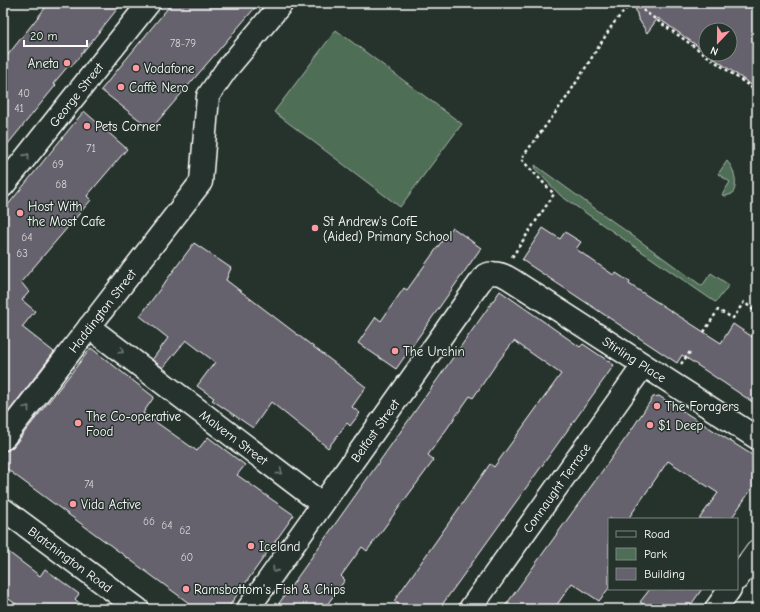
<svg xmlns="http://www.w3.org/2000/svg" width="760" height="612" font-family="'Comic Neue',sans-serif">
<rect width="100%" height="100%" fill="#26332d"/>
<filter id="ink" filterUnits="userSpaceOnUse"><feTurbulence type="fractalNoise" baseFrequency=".025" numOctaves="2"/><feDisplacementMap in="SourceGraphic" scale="8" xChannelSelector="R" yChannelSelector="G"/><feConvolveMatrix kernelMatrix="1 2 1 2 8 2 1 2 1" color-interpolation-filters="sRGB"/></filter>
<g filter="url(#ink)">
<path fill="#506e57" stroke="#a8b6ab" d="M336,30L462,124L400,207L274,112Z
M727,161C734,168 739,185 732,194L726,196L722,195L730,182L718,174Z
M535,165L702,286L711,273L729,285L717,301L715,302L561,196L536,170Z"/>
<path fill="#66626d" stroke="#fff" d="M49,3H122L71,67L69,65L53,84L56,85L3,150V61Z
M172,3H259L151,129L101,90Z
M634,3H757V89L708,54H730V30H706V52L658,18L647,33L638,18Z
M84,111L127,149L87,196L91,200L21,282L29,292L22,300L35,311L22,327L54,352L3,419V211Z
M452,227L481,248L396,369L358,343L376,317L381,321L404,288L407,290Z
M543,228L560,239L565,232L581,242L576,249L612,274L615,275L616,273L630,282L629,284L721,343L733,324L757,340V405L682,355L677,363L522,260Z
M194,243L231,268L226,280L366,387L352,407L360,413L350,426L347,423L328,448L271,402L253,428L212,400L214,398L197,386L215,362L186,340L163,368L152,360L168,338L140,316Z
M500,291L580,347L583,344L614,365L605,378L439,609H405L394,601L490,464L494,467L561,374L514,341L497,363L473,398L470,396L446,430L428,455L434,460L367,551L362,547L341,576L345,580L324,609H275Z
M91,348L154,397L143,413L197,451L208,437L245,465L237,475L294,515L227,609H197L4,467L3,451L13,447Z
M659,396L757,458V481L731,519H699L718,493L668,461L628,519H609V588L599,601L572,583L554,609H503L628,435L653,397Z
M3,548L40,576L45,569L79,594L75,599L86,609H23L3,595Z
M650,589H702L688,609H650L640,602Z"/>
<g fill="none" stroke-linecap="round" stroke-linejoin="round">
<defs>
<g id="minor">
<path id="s1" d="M3,186L149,3"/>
<path id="s2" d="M89,327L322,504"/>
<path id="s3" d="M3,439L201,182L208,96L226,70L282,3"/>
<path id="s4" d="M3,509L138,609"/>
<path d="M737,579L757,551"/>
<path id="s5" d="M248,609L485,275C495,271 503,274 512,280L757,438"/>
<path id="s6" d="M470,609L643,366"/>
<path d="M716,609L730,589"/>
</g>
</defs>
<use href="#minor" stroke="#fff" stroke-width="25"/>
<path stroke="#fff" stroke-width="2.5" stroke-dasharray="3 3" stroke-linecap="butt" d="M633,3L755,90L757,98
M512,257L554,194L521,159L567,97L613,24L631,3
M704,332L718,310L733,318L744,302L757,313
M681,364L690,352"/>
<use href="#minor" stroke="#26332d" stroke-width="22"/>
</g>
<defs><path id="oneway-chevron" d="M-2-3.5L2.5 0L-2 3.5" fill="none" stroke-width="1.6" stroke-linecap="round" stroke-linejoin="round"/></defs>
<g stroke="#727a76">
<use href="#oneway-chevron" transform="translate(27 156) rotate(-51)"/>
<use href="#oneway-chevron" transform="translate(121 351) rotate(37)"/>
<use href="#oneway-chevron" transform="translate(27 408) rotate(-52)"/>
<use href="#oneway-chevron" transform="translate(280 472) rotate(37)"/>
<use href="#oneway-chevron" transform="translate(275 570) rotate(125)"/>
</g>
</g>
<g fill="#ff9aa2" stroke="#26332d" stroke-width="1.5">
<circle cx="67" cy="63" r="4"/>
<circle cx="136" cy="68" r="4"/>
<circle cx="121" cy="87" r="4"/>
<circle cx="87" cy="126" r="4"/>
<circle cx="20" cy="213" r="4"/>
<circle cx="315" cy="228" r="4"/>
<circle cx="395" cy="351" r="4"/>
<circle cx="657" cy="406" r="4"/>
<circle cx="78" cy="423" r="4"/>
<circle cx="650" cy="425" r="4"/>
<circle cx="73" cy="504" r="4"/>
<circle cx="251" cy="546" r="4"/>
<circle cx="186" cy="589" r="4"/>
</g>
<g text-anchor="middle" stroke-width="3" stroke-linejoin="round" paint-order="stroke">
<g font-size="11" fill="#d9d8da">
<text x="183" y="47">78-79</text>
<text x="24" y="97">40</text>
<text x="19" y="112">41</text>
<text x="91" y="152">71</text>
<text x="58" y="168">69</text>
<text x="61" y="188">68</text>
<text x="27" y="241">64</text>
<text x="22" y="257">63</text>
<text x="89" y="488">74</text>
<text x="149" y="525">66</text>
<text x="167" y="529">64</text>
<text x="185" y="534">62</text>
<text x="187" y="561">60</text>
</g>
<g font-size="13" fill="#fff" stroke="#26332d" text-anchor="start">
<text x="59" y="68" text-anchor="end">Aneta</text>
<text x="144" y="73">Vodafone</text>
<text x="129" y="92">Caffè Nero</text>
<text x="95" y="131">Pets Corner</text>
<text x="28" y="211">Host With<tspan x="28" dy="15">the Most Cafe</tspan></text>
<text x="323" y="226">St Andrew's CofE<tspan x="323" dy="15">(Aided) Primary School</tspan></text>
<text x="403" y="356">The Urchin</text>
<text x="665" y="411">The Foragers</text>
<text x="86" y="421">The Co-operative<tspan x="86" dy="15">Food</tspan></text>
<text x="658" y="430">$1 Deep</text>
<text x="81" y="509">Vida Active</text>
<text x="259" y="551">Iceland</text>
<text x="194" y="594">Ramsbottom's Fish &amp; Chips</text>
</g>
<g font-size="13" fill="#fff" stroke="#26332d">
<text dy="5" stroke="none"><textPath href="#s1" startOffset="117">George Street</textPath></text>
<text dy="5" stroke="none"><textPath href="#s3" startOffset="162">Haddington Street</textPath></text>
<text dy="5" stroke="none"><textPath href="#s5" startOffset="584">Stirling Place</textPath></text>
<text dy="5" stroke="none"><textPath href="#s5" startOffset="219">Belfast Street</textPath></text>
<text dy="5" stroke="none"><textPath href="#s2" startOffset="182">Malvern Street</textPath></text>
<text dy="5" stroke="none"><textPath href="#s6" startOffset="149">Connaught Terrace</textPath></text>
<text dy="5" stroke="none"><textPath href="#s4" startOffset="84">Blatchington Road</textPath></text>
</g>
</g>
<rect width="760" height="612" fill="none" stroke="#26332d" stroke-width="16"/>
<rect x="8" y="8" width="744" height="596" fill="none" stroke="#fff" stroke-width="1.5" filter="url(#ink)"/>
<rect x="608" y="518" width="130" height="72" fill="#26332d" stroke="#7d8581"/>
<rect x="616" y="531" width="20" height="6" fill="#26332d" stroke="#7d8581"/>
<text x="644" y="538" font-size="12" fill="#ffffff">Road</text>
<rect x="616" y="548" width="20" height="12" fill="#506e57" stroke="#7d8581"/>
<text x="644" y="558" font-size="12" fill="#ffffff">Park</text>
<rect x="616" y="568" width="20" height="12" fill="#66626d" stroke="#7d8581"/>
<text x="644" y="578" font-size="12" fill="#ffffff">Building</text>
<g transform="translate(718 42) rotate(202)"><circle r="19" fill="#26332d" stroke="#7d8581"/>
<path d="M0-3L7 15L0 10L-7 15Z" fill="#ff9aa2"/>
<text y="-6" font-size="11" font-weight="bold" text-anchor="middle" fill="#ffffff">N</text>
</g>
<path d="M24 40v6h63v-6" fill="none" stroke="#ffffff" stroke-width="2"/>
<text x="30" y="40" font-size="12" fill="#ffffff" stroke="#26332d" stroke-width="3" paint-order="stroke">20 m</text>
</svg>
